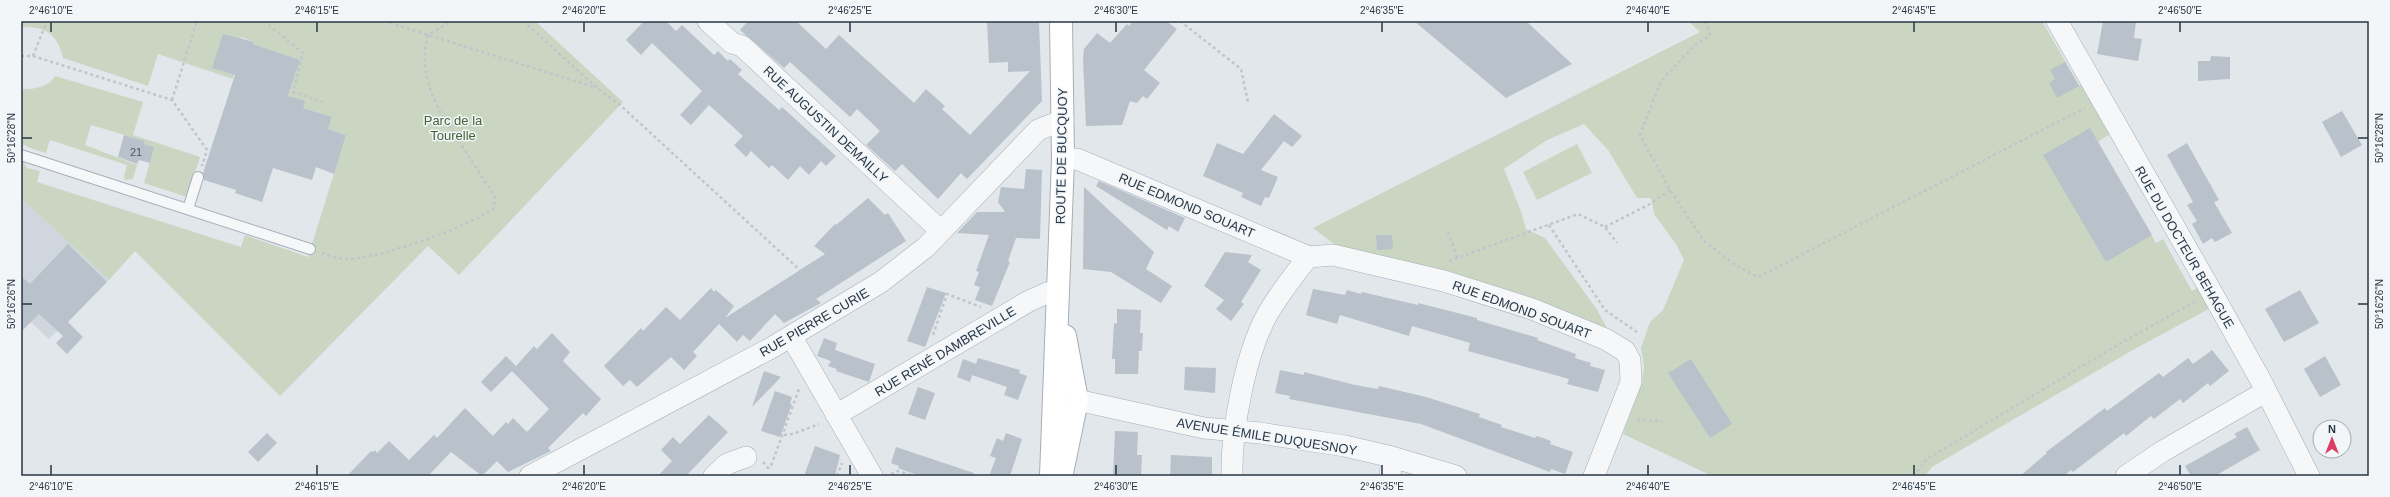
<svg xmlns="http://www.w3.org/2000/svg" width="2390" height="497" font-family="Arial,sans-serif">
<rect width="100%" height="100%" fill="#e2e7ec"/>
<path fill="#d0d6de" d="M21,198L109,280L49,339L21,313Z"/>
<path fill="#cad6c2" d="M21,21H535L623,102L459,275L428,246L280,396L135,251L109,280L21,198V165L23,161L27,168L40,171L37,182L241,247L245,235L308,257L346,135L328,129L332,117L303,108L294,98L288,96L300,60L253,44L254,42L241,37L233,79L158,54L148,86L63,58C57,33 46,27 21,27Z
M1688,21H2042L2079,85H2081L2110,134L2098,142L2156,243L2163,239L2192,291L2206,282L2218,304L2131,351L1932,467L1925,476H1712L1623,434L1642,382L1644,366L1641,348L1650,322L1663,310L1684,260L1676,244L1654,214L1651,198H1637L1608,150L1584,124L1547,140L1504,169L1521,211L1526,229L1545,238L1596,308L1608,330L1520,295L1442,270L1339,248L1313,228L1700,32Z
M55,76L143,102L133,135L200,157L187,197L144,183L154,147L144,144L145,141L91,125L85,145L137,165L133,179L125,180L124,176L127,165L50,140L46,153L30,148L21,143V89C34,89 48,88 55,76Z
M1577,144L1592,173L1537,200L1523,172Z"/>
<path fill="#b9c1ca" d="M644,21H666L676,31L682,25L714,55L718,51L728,61L730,59L742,70L738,74L779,110L782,107L836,156L826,166L821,161L809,175L800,166L788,180L772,165L769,168L751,151L746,157L734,145L743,136L709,105L691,125L680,115L702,91L652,43L641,55L626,40Z
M748,21H796L826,49L839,35L914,103L926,89L945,106L942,109L970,135L1030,71L1008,72V62L989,63L987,21H1039L1042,101L967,179L961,173L938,199L902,164L895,171L866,145L880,131L857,109L850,117L790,62L784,68L740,30Z
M1133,21H1166L1177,29L1144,70L1160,83L1147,99L1143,96L1137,103L1130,101L1122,125L1086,126L1083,59L1084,49L1097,33L1110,43L1127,24L1129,26Z
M1414,21H1526L1572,64L1506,98Z
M2103,21H2136L2134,38L2142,39L2138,61L2097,54Z
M223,34L254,42L253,44L300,60L288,96L305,101L303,108L332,117L328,129L346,135L334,174L316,167L312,180L273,168L262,202L235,193L236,190L204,180L203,173L235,75L212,68Z
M2211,56L2230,57V79L2198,81V61H2210Z
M2065,62L2079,86L2057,98L2049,83L2055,79L2050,70Z
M2342,111L2362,145L2341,157L2322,122Z
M1274,114L1302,136L1292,147L1284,141L1261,170L1278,177L1269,198L1265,197L1261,206L1241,197L1243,193L1203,176L1217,143L1243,154Z
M2090,128L2152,235L2106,262L2043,155Z
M124,135L145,141L144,144L154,147L150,163L139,160L137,164L118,157Z
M2187,143L2219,200L2214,202L2232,233L2215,242L2212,238L2203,244L2192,224L2197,221L2187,205L2193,202L2167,155Z
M1026,169L1042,170L1040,239L1016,238L1008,261L1010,262L992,306L975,300L980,287L974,285L979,272L976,271L989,235L957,233L977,212H1005L998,202L1001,187L1024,189Z
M1099,181L1185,218L1178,232L1169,226L1167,230L1096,186Z
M1084,187L1154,252L1146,269L1172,286L1161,303L1111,272L1083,269Z
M868,198L885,215L888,213L906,241L816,299L821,303L784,323L775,314L750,341L743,335L737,342L719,324L693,352L697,356L684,370L671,357L637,387L630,380L623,386L604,366L641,328L643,331L666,307L680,320L711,288L714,292L716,290L734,306L725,318L825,254L814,246L835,224L836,225Z
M1376,235H1392L1393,249L1377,250Z
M68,244L107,282L68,322L83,337L67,354L56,343L63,336L39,314L21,332V276L30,284Z
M1225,252L1252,255L1248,262L1261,270L1241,302L1244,304L1231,321L1216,309L1224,300L1204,286Z
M927,287L946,293L925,347L907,341Z
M1313,289L1345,295L1347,290L1361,294L1362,292L1418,305V303L1477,318V320L1538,338L1537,340L1576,354L1575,358L1591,363L1590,366L1605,370L1598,392L1567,384L1569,379L1468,351L1470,343L1412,326L1409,336L1340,315L1337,324L1306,315Z
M2300,290L2319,323L2284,342L2265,309Z
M1117,309L1141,310L1140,333H1143L1142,351H1139L1138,374H1115V359H1112L1114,323L1117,324Z
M552,333L570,352L563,361L601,399L586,416L583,413L548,448L551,451L508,472L497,461L482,476L451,452L428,476H347L371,451L373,452L375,450L377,453L389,441L409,460L434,435L437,438L465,408L493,436L506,422L508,424L513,418L527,432L549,409L512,371L491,392L481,382L506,356L516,366L534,346L537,349Z
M824,338L837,343L835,350L875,364L869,382L836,371L837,369L828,366L831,361L817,356Z
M2212,350L2229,371L2210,386L2208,383L2183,403L2180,399L2154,419L2151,416L2126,436L2124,433L2073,472L2071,470L2064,476H2020L2047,453L2046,452L2105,408L2107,411L2159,373L2163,377L2188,358L2193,364Z
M2325,356L2341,385L2320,397L2304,369Z
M978,358L1020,370L1019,373L1027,376L1018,400L1004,395L1007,387L972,375Z
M963,359L976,364L970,382L957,377Z
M1691,359L1732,424L1710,438L1668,373Z
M1185,367L1216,368L1215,393L1184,390Z
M1280,370L1304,375V372L1355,385L1378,389L1379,386L1426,397L1480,414L1479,417L1502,425L1501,427L1535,438L1536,436L1543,438L1551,441L1550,444L1573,452L1565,474L1551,469L1550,472L1421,424L1289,399L1290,396L1275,393Z
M764,371L781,377L752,407Z
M918,387L935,393L925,420L908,414Z
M775,391L792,397L790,404H792L780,437L761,431Z
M709,415L728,432L686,476H658L672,461L661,450L673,437L680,444Z
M2247,427L2260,450L2215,476H2191L2185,466L2237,437L2234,434Z
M1115,431L1138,432L1137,455H1142L1141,476H1113Z
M267,433L277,443L258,462L248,452Z
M1006,433L1022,439L1010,476H989L996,458L990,456L997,438L1003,441Z
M815,446L840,455L835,476H804Z
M896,447L974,473V476H920L898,468L899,466L891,463Z
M1171,455L1212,457V476H1170Z"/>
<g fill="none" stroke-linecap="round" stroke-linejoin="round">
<defs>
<path id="lane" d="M21,155L310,249
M188,209L198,177"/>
<path id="street" d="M708,21L732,43L742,46L941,231
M2057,21L2211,291L2260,379L2309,476
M1063,159H1077L1309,257
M791,336L872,476
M1061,404L1077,400L1204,428L1260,433L1345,446L1392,457L1456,476
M836,415L1029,301L1047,293L1057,292
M530,476L771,348L881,282L926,247L1038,130L1063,120
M714,476L727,464L746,457
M1232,476C1231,431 1245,355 1267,315C1277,297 1291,279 1304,262L1309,257L1333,255L1444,281L1532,309L1605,339L1625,351L1630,360L1631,382L1594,476
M1390,476L1392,457
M2126,476L2163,451L2265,392"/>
<path id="secondary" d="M1062,473L1077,400L1065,336
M1051,476L1063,159L1061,21"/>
</defs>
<use href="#lane" stroke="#a6aeb7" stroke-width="12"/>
<use href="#street" stroke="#a6aeb7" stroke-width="22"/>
<use href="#secondary" stroke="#a6aeb7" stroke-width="24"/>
<path stroke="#c0c5ca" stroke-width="2.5" stroke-dasharray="3 3" stroke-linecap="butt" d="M264,21L303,53L293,92L323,102
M384,21L594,87
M523,21L597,88L620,105L826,294
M1180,21L1241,69L1248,102
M1705,21L1710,35L1693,47L1661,81L1640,135L1670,190L1704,241L1735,265L1758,277L2085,108
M21,56H33L172,100L207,150L202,166
M33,56L47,21
M172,100L197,21
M1549,225L1605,310L1637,332
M1605,227L1650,204L1670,190
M1448,232L1458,259
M322,253C330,256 339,259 349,259C377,259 472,226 494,208L495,197L440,112C428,89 420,61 428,35L452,21
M1449,261L1578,214L1605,227L1617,243
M933,335L947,294L981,307
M1637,420L1662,421
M784,435L793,434L819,424
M763,462L768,468L771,466L799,389
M891,474L898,471L914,476
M837,476L842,463
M1913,476L1927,459L2114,347L2196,301"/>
<use href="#lane" stroke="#f5f7f9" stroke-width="10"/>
<use href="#street" stroke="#f5f7f9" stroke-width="21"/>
<use href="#secondary" stroke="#fff" stroke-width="22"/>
</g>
<path fill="none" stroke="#283645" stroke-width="1.5" d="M51,22V32M317,22V32M584,22V32M850,22V32M1116,22V32M1382,22V32M1648,22V32M1914,22V32M2180,22V32M22,138H32M2358,138H2368M22,304H32M2358,304H2368M51,465V475M317,465V475M584,465V475M850,465V475M1116,465V475M1382,465V475M1648,465V475M1914,465V475M2180,465V475"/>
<g text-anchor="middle" stroke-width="3" stroke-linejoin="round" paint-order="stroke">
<g font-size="11" fill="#4c5966">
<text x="136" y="156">21</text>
</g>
<g font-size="13" fill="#426334" stroke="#f2f6f9">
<text x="453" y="125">Parc de la<tspan x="453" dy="15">Tourelle</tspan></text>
</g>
<g font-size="13" fill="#283645" stroke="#f2f6f9">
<text transform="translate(826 124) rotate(43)" y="5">RUE AUGUSTIN DEMAILLY</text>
<text transform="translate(1061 156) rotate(-89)" y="5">ROUTE DE BUCQUOY</text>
<text transform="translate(1187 205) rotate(23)" y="5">RUE EDMOND SOUART</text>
<text transform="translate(2185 247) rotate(60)" y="5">RUE DU DOCTEUR BEHAGUE</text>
<text transform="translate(1522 309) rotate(20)" y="5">RUE EDMOND SOUART</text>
<text transform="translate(814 322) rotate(-30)" y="5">RUE PIERRE CURIE</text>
<text transform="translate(945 351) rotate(-31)" y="5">RUE RENÉ DAMBREVILLE</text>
<text transform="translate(1267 436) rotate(9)" y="5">AVENUE ÉMILE DUQUESNOY</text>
</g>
</g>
<rect width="2390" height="497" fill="none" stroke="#f2f6f9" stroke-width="44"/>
<g transform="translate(2332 439)"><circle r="19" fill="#f2f6f9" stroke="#a1a9b1"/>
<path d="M0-3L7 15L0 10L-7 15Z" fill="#da3d65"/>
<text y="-6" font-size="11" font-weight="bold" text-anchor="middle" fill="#283645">N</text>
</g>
<rect x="22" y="22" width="2346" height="453" fill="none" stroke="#283645" stroke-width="1.5"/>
<g font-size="10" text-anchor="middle" fill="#283645">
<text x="51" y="14">2°46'10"E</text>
<text x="317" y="14">2°46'15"E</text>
<text x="584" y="14">2°46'20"E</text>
<text x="850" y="14">2°46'25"E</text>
<text x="1116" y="14">2°46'30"E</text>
<text x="1382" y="14">2°46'35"E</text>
<text x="1648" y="14">2°46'40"E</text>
<text x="1914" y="14">2°46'45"E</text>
<text x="2180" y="14">2°46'50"E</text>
<text transform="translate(11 138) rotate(-90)" y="4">50°16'28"N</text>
<text transform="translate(2379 138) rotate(-90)" y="4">50°16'28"N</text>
<text transform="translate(11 304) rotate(-90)" y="4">50°16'26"N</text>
<text transform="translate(2379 304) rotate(-90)" y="4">50°16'26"N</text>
<text x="51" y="490">2°46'10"E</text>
<text x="317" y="490">2°46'15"E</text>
<text x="584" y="490">2°46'20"E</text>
<text x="850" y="490">2°46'25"E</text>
<text x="1116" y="490">2°46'30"E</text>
<text x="1382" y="490">2°46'35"E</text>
<text x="1648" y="490">2°46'40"E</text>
<text x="1914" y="490">2°46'45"E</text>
<text x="2180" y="490">2°46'50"E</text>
</g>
</svg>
